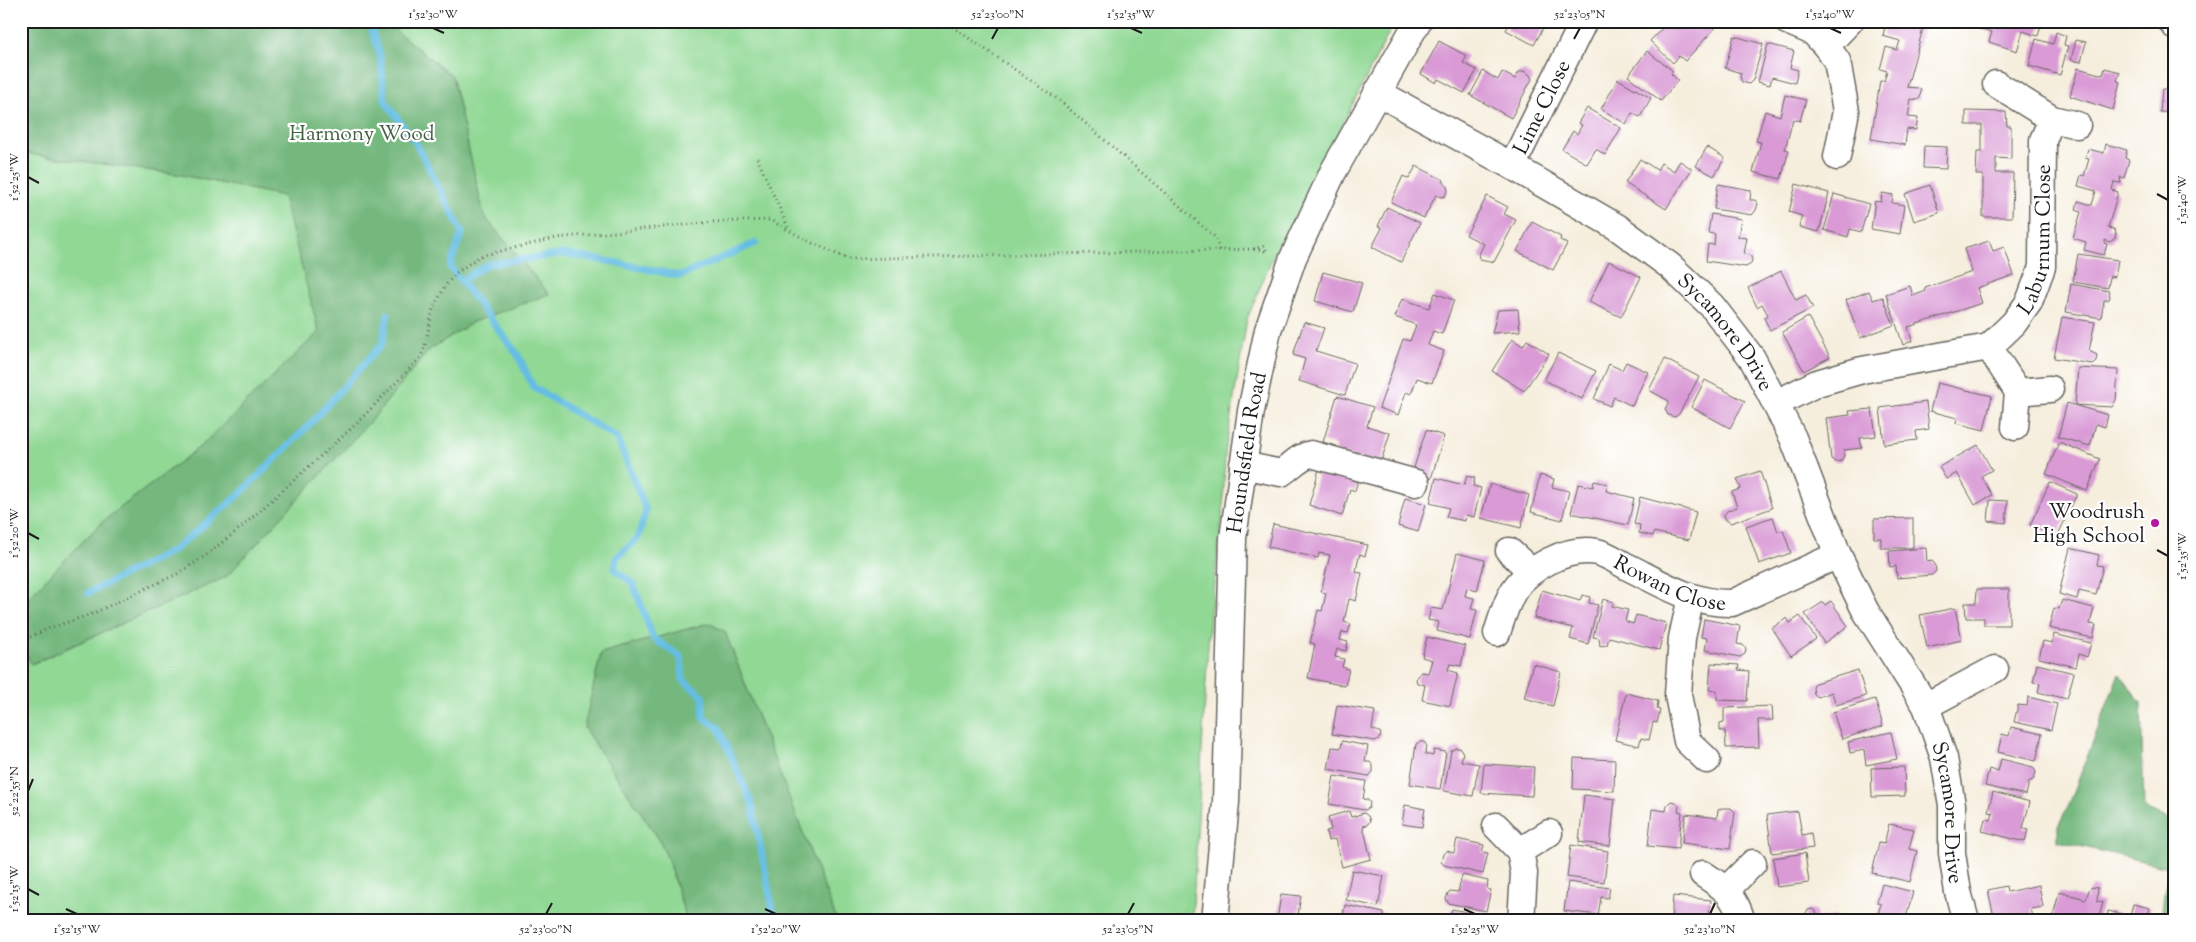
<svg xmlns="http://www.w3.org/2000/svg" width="2196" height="942" font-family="'Sorts Mill Goudy',serif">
<rect width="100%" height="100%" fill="#fff"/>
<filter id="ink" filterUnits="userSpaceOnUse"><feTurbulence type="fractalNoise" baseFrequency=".02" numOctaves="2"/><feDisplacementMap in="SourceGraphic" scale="10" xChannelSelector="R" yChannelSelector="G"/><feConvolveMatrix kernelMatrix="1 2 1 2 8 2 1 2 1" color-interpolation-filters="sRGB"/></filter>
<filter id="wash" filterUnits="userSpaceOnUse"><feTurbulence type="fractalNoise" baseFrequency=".0096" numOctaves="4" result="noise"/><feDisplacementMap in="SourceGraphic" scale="20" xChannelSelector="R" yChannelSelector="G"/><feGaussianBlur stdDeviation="1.12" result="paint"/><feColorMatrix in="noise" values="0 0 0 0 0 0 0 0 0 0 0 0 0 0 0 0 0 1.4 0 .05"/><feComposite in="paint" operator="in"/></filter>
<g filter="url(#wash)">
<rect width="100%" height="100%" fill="#f6eedd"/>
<path fill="#90d894" stroke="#567a58" d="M383,21H1395L1289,229L1277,247L1247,319L1225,453L1223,512L1210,613L1192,921H837L725,632L709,623L601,653L584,728L659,839L667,857L687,921H21V642L32,664L226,577L374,417L429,350L473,322L549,294L484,216L452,76Z
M21,151L35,155L177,174L284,196L319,332L201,446L102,522L21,605Z"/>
<path fill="#74b87e" stroke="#486a4d" d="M21,21H383L452,76L484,216L549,294L473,322L429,350L374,417L226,577L31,664L21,642V605L102,522L201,446L319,332L283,196L177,174L35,155L21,151Z
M709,623L725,632L837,921H687L667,857L659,839L584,728L601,653Z
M2119,673L2141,703L2144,808L2175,822V921H2162L2168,867L2058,841V826L2070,802Z"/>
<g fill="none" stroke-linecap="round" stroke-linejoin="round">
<path stroke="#65bee2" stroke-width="7" d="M369,21L380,55L385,101L417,145L462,232L450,267L454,272
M458,277L518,355L533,387L617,438L646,510L638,538L616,558L615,570L633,583L653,638L681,657L683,680L703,696V717L718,727L752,804L775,921
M461,281L488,264L564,254L613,262L680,276L756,243
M88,593L174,550L239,495L311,423L382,344L388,314"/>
</g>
<g id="blocks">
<path fill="#d99ad5" d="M1511,21H1547L1534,45L1506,30Z
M1675,21H1709L1715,28L1685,61L1679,56L1673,63L1650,41L1668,22L1671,25Z
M1891,21H1925L1907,87L1918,88L1921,90L1920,98L1917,100L1911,99L1908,117L1918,118L1916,130L1907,129L1905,145L1871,139L1880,81H1884L1887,71L1880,69L1886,47L1897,50L1900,41L1883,36L1885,26L1890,28Z
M1966,21H2042L2038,36L2023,31L2017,51L1989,42L1992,32L1965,25Z
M2056,32L2066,36L2064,45L2068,46L2060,75L2029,66L2036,39L2053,44Z
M1734,36L1763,44L1753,80L1749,84L1742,82L1740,77L1741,73L1725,68Z
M2076,40L2086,42L2081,62L2071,60Z
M1439,41L1467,56L1463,63L1477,70L1464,93L1438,79L1436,83L1421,74Z
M1768,44L1794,51L1790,68L1798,70L1795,83L1772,77L1770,85L1758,82Z
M1647,51L1673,71L1671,74L1678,80L1661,101L1628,76Z
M2078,68L2103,75L2105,68L2120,72L2117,81L2120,82L2113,110L2070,96Z
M1483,71L1498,80L1502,72L1515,79L1519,72L1524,71L1530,75L1532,79L1511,118L1470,95Z
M1618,79L1651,98L1640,117L1632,113L1626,124L1601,109Z
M2171,81H2175V113L2160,112L2162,89H2171Z
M1785,95L1806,100L1800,121L1793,119L1785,149L1789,150L1781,179L1753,172L1761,142L1756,141L1765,111L1780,116Z
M1587,108L1621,128L1605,155L1596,149L1587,164L1562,149L1573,131L1577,134L1582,125L1578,123Z
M1966,111L2006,112L2007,126H2011V159L1996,158V173H2013L2012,217H1983V175H1976L1977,152H1982V125H1966Z
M2106,144L2127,150L2125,158L2129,160L2124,178L2120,177L2121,183L2114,182L2112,190L2118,192L2108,228L2114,229L2116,233L2115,238L2110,242L2105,240V243L2107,244L2104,255L2084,250L2086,242L2073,238L2081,212L2076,210L2078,201L2092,205L2096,191L2078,186L2081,175L2084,176L2089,159L2085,158L2088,149L2104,153Z
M1924,146L1947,147L1946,169L1923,168Z
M1707,147L1725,158L1714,176L1696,166Z
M1640,159L1657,170L1661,163L1674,171L1680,161L1692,169L1666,209L1625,183Z
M1416,166L1444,180L1443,182L1446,184L1448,190L1445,196L1441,197L1436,195L1424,218L1391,202L1403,176L1409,179Z
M1718,184L1751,190L1750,200H1755L1758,204L1756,210L1752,215L1714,209Z
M1796,184L1829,193L1819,232L1799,227L1802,216L1789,212Z
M1930,185L1939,213L1914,221L1905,194Z
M1882,193L1893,195L1892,203L1904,205L1900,234L1871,229L1875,201L1881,202Z
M1834,194L1869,204L1861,232L1850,229L1848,237L1824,230Z
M1487,196L1508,207L1504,214L1516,220L1494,262L1480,259L1479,254L1484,244L1466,235Z
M1387,207L1420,223L1401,262L1372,247L1382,228L1378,226Z
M1711,214L1741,219L1738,237L1747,238L1744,254L1750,255L1752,259L1751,264L1746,267L1706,261L1708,244L1714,245L1715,234L1708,233Z
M1532,222L1561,237L1560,240L1567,244L1553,270L1517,251Z
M1989,241L1993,251L2004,247L2014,275L1977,288L1982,303L1908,327L1912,341L1903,345L1886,294L1910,286L1913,296L1926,291L1925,288L1972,272L1964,249Z
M2078,254L2118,260L2115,277L2110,276L2108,288L2073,282Z
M1609,261L1641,277L1621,317L1589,302Z
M1781,271L1796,300L1806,295L1813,308L1770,330L1764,318L1768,315L1762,304L1757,307L1748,288Z
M1323,272L1362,283L1353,312L1315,301Z
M2071,284L2109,291L2110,298L2108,300H2104L2101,318L2066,312Z
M1869,291L1873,300L1883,297L1894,325L1860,338L1846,300Z
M1435,293L1454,300L1442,334L1433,331L1428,345L1444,351L1432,383L1417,378L1411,394L1406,392L1398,415L1379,408L1403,339L1410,341L1416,325L1395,317L1402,299L1429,308Z
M1518,309L1520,331L1492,333L1498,310Z
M1808,317L1830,357L1804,371L1782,332Z
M2062,317L2095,322L2089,351L2097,355L2096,361L2092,364L2054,358Z
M1304,322L1324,328L1316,351L1355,363L1345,395L1299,381L1305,359L1293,355Z
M1512,339L1523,346L1527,340L1549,354L1524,391L1492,371Z
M1558,353L1596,371L1582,399L1544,380Z
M1665,359L1699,377L1679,414L1675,417L1668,415L1665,409L1669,401L1649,390Z
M1626,362L1648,372L1632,406L1614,397L1610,406L1594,399L1609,364L1622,370Z
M2078,368L2118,370L2116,400L2112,407L2075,405Z
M1705,380L1745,401L1730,428L1691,407Z
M1937,383L1992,396L1984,430L1956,423L1957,418L1930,411Z
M1337,396L1373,407L1367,426L1390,433L1380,465L1335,451L1337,446L1323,442Z
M1926,402L1929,429L1916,431L1917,440L1884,444L1880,408Z
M2067,403L2108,415L2105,427L2096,424L2090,446L2058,437Z
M1872,409L1876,436L1860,438L1862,448L1844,450V456L1841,461L1835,462L1831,459L1826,418L1850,415L1849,411Z
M1426,430L1444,436L1431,479L1412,474Z
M2059,442L2100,459L2087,491L2046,474Z
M1978,445L1992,470L1981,476L1992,495L1975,505L1957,473L1946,479L1939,467Z
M1320,466L1359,477L1355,491L1350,489L1342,516L1309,505Z
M1760,471L1772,508L1731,523L1726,520L1724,515L1727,511L1737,507L1732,492L1741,489L1737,479Z
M1540,475L1554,479L1552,487L1569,491L1562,520L1531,512Z
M1467,476L1475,478L1473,486L1481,488L1474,517L1466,515L1465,521L1446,517L1449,508L1430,503L1436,478L1464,485Z
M1594,481L1608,484L1606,491L1634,498L1628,525L1571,513L1578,484L1593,487Z
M2050,482L2077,494L2057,537L2030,525Z
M1490,484L1529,495L1521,528L1481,518Z
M1640,497L1696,512L1689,540L1654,532L1653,536L1639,533L1640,525L1634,524Z
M1405,498L1426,504L1418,532L1398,526Z
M1990,500L2008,501L2006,523L1988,521Z
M1773,517L1778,532L1783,530L1791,553L1759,564L1746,526Z
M1913,518V548H1881V538H1874V519Z
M1273,524L1368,545L1365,556L1360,554L1358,561L1356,572L1362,573L1356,601L1349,599L1347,608L1344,622L1351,624L1348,633L1342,632L1340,640L1348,642L1346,651L1337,649L1335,657L1344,659L1342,667L1349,669L1345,686L1308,678L1315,644L1310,643L1318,610L1322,611L1324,603L1326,593L1321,592L1330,555L1319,553L1318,558L1268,547Z
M1926,548L1927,562L1932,561L1935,564L1936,571L1932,575L1897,578L1896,566L1890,567L1889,551Z
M2070,548L2099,555L2097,565L2103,566L2096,595L2079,591L2077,599L2059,594Z
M1457,553L1485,560L1477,591L1467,588L1465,596L1474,598L1471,609L1477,610L1470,639L1437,631L1439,622L1428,620L1431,608L1443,610Z
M1977,589H2009V625H1984V618H1966L1965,603H1976Z
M1542,590L1580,601L1582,595L1590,597L1589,603L1598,605L1588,644L1570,639L1573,628L1534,618Z
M1603,599L1614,602L1612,606L1628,610L1625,621L1633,624L1636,615L1666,623L1659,650L1609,637L1607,645L1600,646L1599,638L1593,637Z
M2062,600L2094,608L2090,624L2096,625L2093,638L2049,628L2054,608L2059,609Z
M1831,601L1848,626L1824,643L1805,614L1823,602L1825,605Z
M1955,608L1962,640L1927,648L1920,615Z
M1800,616L1816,639L1791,656L1772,628L1787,618L1790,623Z
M1704,619L1740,626L1737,644L1743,645L1746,649L1745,654L1740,657L1705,650L1707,638L1701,637Z
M2054,634L2091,643L2087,657L2079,654L2076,667L2039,658L2043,641L2052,643Z
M1427,637L1465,646L1461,666L1450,664L1448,670L1458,673L1450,706L1422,700L1425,685L1417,683L1416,679L1421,672L1428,673L1432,660L1422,657Z
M1711,663L1739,665L1738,670L1749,671L1747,701L1717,700V691L1709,690Z
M1533,664L1561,672L1553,706L1524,698Z
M2037,664L2074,673L2067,699L2038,692L2040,683L2033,682Z
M1858,670L1866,696L1836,705L1832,692L1818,697L1814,694L1813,688L1815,683Z
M1626,693L1658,701L1657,709L1660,710L1657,723L1653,722L1649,740L1641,738L1639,746L1615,740Z
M2028,697L2057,704L2051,730L2014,722L2018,705L2027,706Z
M1875,699L1883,726L1842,739L1833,712Z
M1337,705L1375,711L1372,729L1381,733L1380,738L1375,741L1332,734Z
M1772,706L1773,720H1758L1759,747L1726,748L1725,731H1720V723L1724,722V708Z
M2011,727L2042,734L2036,761L1998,752L2002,734L2009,736Z
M1891,732L1897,759L1866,765L1864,750L1850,753L1848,742Z
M1342,741L1368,746L1365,762H1370L1373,766V772L1369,776L1328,769L1332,747L1341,748Z
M1420,742H1424L1427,746L1425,754L1433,756L1434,750L1446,752L1440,789L1410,784L1416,744Z
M1456,748H1460L1463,753L1461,761L1479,764L1473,796L1444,791L1451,751Z
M1574,758L1615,760L1614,791L1573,789Z
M2001,759L2033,767L2036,772L2034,779L2029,782L2026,795L1985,786L1989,769L1998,772Z
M1484,764L1534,767L1532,796L1481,793Z
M1904,767L1905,796L1872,797L1871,768Z
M1334,776L1366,781L1363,799L1368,800L1370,803L1369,808L1365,810L1329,804Z
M1993,792L2030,802L2023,828L2028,829L2025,842L1982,831L1985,819L1991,820L1993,813L1988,812Z
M1584,795L1615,799L1610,846L1579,842Z
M1671,801L1675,802L1679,806L1678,811L1682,812L1678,849L1648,846L1652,809L1666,811L1667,805Z
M1405,805L1425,809L1422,827L1402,824Z
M1723,808H1731L1735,812L1730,849L1682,843L1686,814L1717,818L1718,810Z
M1349,811L1351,817L1364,813L1368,816L1370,821L1367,825L1363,826L1371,859L1342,867L1335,839L1328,841L1326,831L1331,830L1328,817Z
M1798,811L1802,835L1811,833L1813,848L1772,853L1767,815Z
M1889,824L1914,829L1909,849L1917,851L1910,882L1872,873L1879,843L1884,844Z
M1457,839L1484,845L1482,852L1488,853L1483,874L1444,865L1441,862L1443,854L1447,851L1454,853Z
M1571,845L1608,851L1604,882L1567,877Z
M1805,853L1809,883L1777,887L1773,858Z
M1352,870L1384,876L1378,907L1346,900Z
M1462,875L1488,881L1487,889L1491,890L1486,911L1448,903L1446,899L1448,893L1450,891L1458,892Z
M1568,882L1610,888L1608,898L1601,897L1598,915L1564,911Z
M1882,884L1913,892L1905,921H1876L1881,904L1877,903Z
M2039,885L2043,907L2031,909L2034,921H1995L1988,890L2006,886L2007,892Z
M2092,887L2098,888L2097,901L2103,902L2098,921H2052L2059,892L2086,899L2089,890Z
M1281,894L1301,896L1297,921H1277Z
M1673,896L1711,900L1708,921H1671Z
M2133,904L2150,908L2147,919L2152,921H2106L2108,911L2130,916Z
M1345,905L1384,913V921H1342Z
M1452,909L1487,916L1486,921H1449Z
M1812,909L1816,911L1817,919L1836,916V921H1806L1805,914L1808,910Z"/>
</g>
</g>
<g filter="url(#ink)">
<use href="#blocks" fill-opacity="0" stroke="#686660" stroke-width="1"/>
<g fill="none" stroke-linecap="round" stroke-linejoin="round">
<defs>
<g id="minor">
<path d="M1787,21L1813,32L1826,46L1837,61L1846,111L1837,157"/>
<path d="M2171,21L2175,26"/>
<path d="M1826,46L1850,21"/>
<path d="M1996,84L2052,119L2077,125"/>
<path id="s1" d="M1377,92L1512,166L1617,227L1670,266L1712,306L1752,358L1793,438L1838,555L1865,610L1926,706L1944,758L1952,805V853L1958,892L1966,921"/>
<path id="s2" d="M1512,166L1584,21"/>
<path d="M1989,347L2018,392L2015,427"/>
<path d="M2018,392L2050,389"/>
<path id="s3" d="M1777,403L1817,383L1862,370L1989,347L2014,323L2029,302L2042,267L2043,140L2052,119"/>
<path d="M1243,465L1281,473C1291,467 1299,456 1311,454L1416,483"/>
<path d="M1509,551L1531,571"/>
<path d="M1691,597L1682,638L1678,695L1687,741L1707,760"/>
<path id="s4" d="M1497,633C1509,596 1513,580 1549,561C1563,554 1580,549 1597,552C1607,554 1618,562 1628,567C1662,584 1693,604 1732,603L1838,555"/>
<path d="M1926,706L1995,669"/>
<path d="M1496,826L1520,851L1524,873L1521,921"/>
<path d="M1520,851L1549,833"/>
<path d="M1703,874C1725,888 1734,894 1742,921"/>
<path d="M1727,889L1753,863"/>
<path id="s5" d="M1215,921L1226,802L1233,538L1251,411L1268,330L1293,258L1333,172L1418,21"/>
</g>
</defs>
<use href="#minor" stroke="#686660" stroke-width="29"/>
<path stroke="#686660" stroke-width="3" stroke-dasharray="1 4" stroke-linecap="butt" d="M944,21L1059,100L1216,238L1219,250L1254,249L1264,246L1267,252
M757,158L788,227
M1254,249L1268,252
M21,641L50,628L92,614L177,574L205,556L243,526L354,426L420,358L424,349L433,309L445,286L456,273L480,256L556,238L713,222L770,220L810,242L848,259L1219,250"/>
<use href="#minor" stroke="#fff" stroke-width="26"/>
</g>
</g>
<path fill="none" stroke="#1c1c1c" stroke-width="2" d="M433,28L444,33M1131,28L1142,33M1830,28L1841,33M992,39L998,28M1574,39L1580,28M28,177L39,183M2157,194L2168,200M28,533L39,539M2157,550L2168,556M28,791L33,779M28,889L39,895M66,909L77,914M765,909L776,914M1464,909L1475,914M546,914L552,903M1128,914L1134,903M1710,914L1715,903"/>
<circle fill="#b5179e" stroke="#fff" stroke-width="2" cx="2155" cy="523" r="5"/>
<g text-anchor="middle" stroke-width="4.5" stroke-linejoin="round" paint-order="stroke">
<g font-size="21" fill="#1c1c1c" stroke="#fff">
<text dy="7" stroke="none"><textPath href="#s2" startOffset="66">Lime Close</textPath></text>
<text dy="7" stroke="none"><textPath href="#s3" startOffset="345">Laburnum Close</textPath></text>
<text dy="7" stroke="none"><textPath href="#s1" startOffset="428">Sycamore Drive</textPath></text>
<text dy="7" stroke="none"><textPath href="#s5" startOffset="470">Houndsfield Road</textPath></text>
<text dy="7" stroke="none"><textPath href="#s4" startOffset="222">Rowan Close</textPath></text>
<text dy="7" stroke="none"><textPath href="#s1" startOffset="965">Sycamore Drive</textPath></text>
</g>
<g font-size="21" fill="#455e46" stroke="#fff">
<text x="362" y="140">Harmony Wood</text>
</g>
<g font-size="21" fill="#1c1c1c" stroke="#fff" text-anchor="end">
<text x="2145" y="518">Woodrush<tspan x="2145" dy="24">High School</tspan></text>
</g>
</g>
<rect width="2196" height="942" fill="none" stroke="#fff" stroke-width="55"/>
<rect x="28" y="28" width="2140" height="886" fill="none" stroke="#1c1c1c" stroke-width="2"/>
<g font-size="12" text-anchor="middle" fill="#1c1c1c">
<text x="433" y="18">1°52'30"W</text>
<text x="998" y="18">52°23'00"N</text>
<text x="1131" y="18">1°52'35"W</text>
<text x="1580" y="18">52°23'05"N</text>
<text x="1830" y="18">1°52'40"W</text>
<text transform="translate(14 177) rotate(-90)" y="4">1°52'25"W</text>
<text transform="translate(2182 200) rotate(-90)" y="4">1°52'40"W</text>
<text transform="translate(14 533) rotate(-90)" y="4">1°52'20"W</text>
<text transform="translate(2182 556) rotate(-90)" y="4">1°52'35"W</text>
<text transform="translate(14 791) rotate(-90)" y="4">52°22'55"N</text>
<text transform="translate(14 889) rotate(-90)" y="4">1°52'15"W</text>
<text x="77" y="933">1°52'15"W</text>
<text x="546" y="933">52°23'00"N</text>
<text x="776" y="933">1°52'20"W</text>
<text x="1128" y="933">52°23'05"N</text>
<text x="1475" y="933">1°52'25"W</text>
<text x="1710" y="933">52°23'10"N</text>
</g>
</svg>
